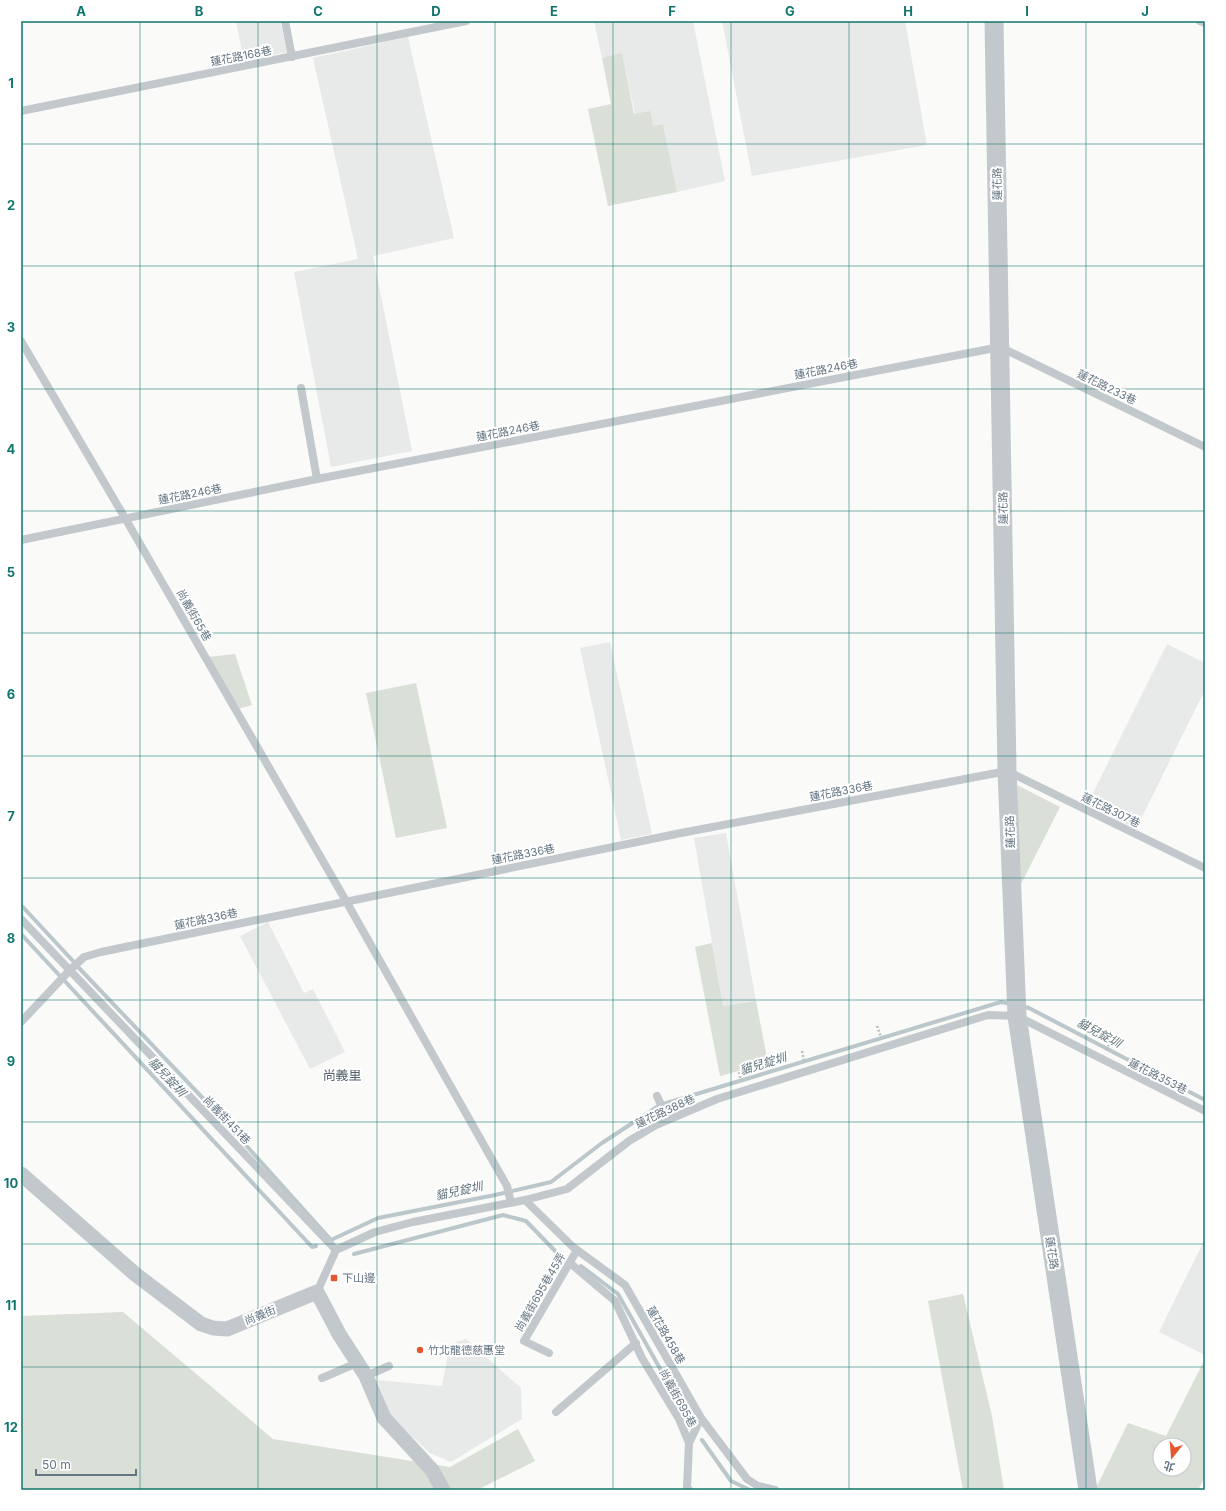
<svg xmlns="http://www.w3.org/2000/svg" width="1226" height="1511" font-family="Inter,'Noto Sans TC',sans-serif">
<rect width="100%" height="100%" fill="#fafaf8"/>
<path fill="#e8e9e9" d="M236,21H280L287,52L244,61Z
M594,21H693L725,181L677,192L663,124L653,126L635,114L622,54L602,58Z
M722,21H905L927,145L752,176Z
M408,37L454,238L373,256L412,451L331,467L294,272L358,259L313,58Z
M610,642L652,834L621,840L580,648Z
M1167,644L1205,663V690L1136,829L1087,805Z
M726,833L756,1001L723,1006L694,838Z
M268,922L304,993L313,989L345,1052L310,1069L240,936Z
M1205,1239V1355L1159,1332Z
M466,1339L521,1388L522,1419L451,1462L430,1453L391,1417L377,1380L442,1386L450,1344Z"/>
<path fill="#dadfd7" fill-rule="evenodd" d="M622,53L634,114L650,111L653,126L663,124L677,192L608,206L588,109L611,104L602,58Z
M235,654L252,705L238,709L208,657Z
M416,683L447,828L396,838L366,693Z
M1017,785L1060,807L1021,884L1018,879Z
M712,943L723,1006L756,1001L768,1063L720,1076L695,947Z
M963,1294L992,1416L1004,1490H963L928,1301Z
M123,1312L273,1439L450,1467L518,1429L535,1461L477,1490H21V1316Z
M1205,1359V1477L1198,1490H1095L1128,1423L1166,1436ZM1160,1445H1184V1469H1160Z"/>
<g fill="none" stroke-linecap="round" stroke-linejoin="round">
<path stroke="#bbc7cb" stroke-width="4" d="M21,905L73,961
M21,934L312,1247L316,1246
M79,968L217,1113L331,1240L378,1218L495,1195L551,1182L602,1143L660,1105L1001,1002L1012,1004
M1021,1006L1029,1008L1205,1100
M354,1254L503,1215L526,1221L558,1254L562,1256
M581,1266L618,1294L689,1420
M702,1440L731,1481L750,1490"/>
<path stroke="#bbbfc2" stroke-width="2.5" stroke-dasharray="2 2" stroke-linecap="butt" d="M877,1026L881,1037
M1106,1050L1111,1041
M802,1051L804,1061
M739,1072L741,1081"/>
<path stroke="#c3c8cc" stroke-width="8" d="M285,21L292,57
M1200,21L1205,23
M21,111L466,21
M21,341L125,518L346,901L507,1186L511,1203
M301,388L317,479
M21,540L317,479L1000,347L1205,447
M21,919L336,1250
M21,1022L69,971L84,957L101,952L681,833L1007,771L1205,868
M657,1096L668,1120
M525,1200L573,1247L625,1285L701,1418L747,1479L758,1486L775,1490
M336,1250L375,1232L413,1222L525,1200L567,1189L629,1141L656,1125L717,1099L988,1015L1017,1016L1205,1111
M570,1263L615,1301L642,1358L679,1419L689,1443L687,1487L689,1490
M317,1292L336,1250
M549,1353L524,1341L577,1250
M366,1376L389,1366
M322,1378L357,1363
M556,1412L636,1343
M689,1443L701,1418"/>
<path stroke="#c3c8cc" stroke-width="15" d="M21,1174L135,1274L201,1324L213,1328L227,1329L317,1292L339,1334L366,1376L384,1418L432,1470L443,1490"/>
<path stroke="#c3c8cc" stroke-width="19" d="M994,21L1007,771L1017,1016L1088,1490"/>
</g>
<path fill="none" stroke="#0f766e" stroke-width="1" stroke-opacity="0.55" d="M140,21V1490M258,21V1490M377,21V1490M495,21V1490M613,21V1490M731,21V1490M849,21V1490M968,21V1490M1086,21V1490M21,144H1205M21,266H1205M21,389H1205M21,511H1205M21,633H1205M21,756H1205M21,878H1205M21,1000H1205M21,1122H1205M21,1244H1205M21,1367H1205"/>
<g fill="#e4572e" stroke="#fff" stroke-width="1.5">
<rect x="330" y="1274" width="8" height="8" rx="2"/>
<circle cx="420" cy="1350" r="4"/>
</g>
<g text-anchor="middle" stroke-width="4" stroke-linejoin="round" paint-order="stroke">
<g font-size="11" fill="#657683" stroke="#fff">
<text transform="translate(241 56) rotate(-11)" y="4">蓮花路168巷</text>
<text transform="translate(997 184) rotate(-91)" y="4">蓮花路</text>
<text transform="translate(826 369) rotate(-11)" y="4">蓮花路246巷</text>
<text transform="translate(1107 387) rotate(26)" y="4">蓮花路233巷</text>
<text transform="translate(508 431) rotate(-11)" y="4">蓮花路246巷</text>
<text transform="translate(190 494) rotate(-11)" y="4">蓮花路246巷</text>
<text transform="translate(1003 508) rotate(-91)" y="4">蓮花路</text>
<text transform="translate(194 615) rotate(60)" y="4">尚義街65巷</text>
<text transform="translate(841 791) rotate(-11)" y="4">蓮花路336巷</text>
<text transform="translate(1111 810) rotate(26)" y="4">蓮花路307巷</text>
<text transform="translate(1010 832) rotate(-92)" y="4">蓮花路</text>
<text transform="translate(523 854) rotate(-11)" y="4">蓮花路336巷</text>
<text transform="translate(206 919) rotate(-12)" y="4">蓮花路336巷</text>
<text transform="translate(1158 1076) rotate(27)" y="4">蓮花路353巷</text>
<text transform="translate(665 1111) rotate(-25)" y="4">蓮花路388巷</text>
<text transform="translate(227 1120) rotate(46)" y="4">尚義街451巷</text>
<text transform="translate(1052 1253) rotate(81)" y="4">蓮花路</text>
<text transform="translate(540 1292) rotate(-60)" y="4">尚義街695巷45弄</text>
<text transform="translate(260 1315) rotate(-22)" y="4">尚義街</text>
<text transform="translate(666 1335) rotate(60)" y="4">蓮花路458巷</text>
<text transform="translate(678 1398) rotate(61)" y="4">尚義街695巷</text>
</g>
<g font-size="11" fill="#657683" stroke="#fff" text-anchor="start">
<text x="342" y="1282">下山邊</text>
<text x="428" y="1354">竹北龍德慈惠堂</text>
</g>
<g font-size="12" font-style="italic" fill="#60757c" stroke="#fff">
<text transform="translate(1099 1033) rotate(28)" y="4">貓兒錠圳</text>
<text transform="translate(763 1064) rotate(-17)" y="4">貓兒錠圳</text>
<text transform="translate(167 1077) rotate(47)" y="4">貓兒錠圳</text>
<text transform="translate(459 1191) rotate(-12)" y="4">貓兒錠圳</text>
</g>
<g font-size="13" fill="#57646e" stroke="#fff">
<text x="342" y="1080">尚義里</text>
</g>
</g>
<rect width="1226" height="1511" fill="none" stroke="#ffffff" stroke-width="44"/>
<g transform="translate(1172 1457) rotate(197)"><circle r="19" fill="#ffffff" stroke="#c1c8cd"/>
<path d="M0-3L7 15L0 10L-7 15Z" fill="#e4572e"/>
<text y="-6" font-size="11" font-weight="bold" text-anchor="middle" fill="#657683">北</text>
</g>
<path d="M36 1469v6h100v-6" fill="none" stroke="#657683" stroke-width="2"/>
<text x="42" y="1469" font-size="12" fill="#657683" stroke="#ffffff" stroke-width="3" paint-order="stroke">50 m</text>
<rect x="22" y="22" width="1182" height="1467" fill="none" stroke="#0f766e" stroke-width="1.5"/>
<g font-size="13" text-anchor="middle" font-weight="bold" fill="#0f766e">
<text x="81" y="16">A</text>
<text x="199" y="16">B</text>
<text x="318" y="16">C</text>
<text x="436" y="16">D</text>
<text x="554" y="16">E</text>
<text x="672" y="16">F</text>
<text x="790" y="16">G</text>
<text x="908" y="16">H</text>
<text x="1027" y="16">I</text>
<text x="1145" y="16">J</text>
<text x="11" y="88">1</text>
<text x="11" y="210">2</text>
<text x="11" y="332">3</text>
<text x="11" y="454">4</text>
<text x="11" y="577">5</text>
<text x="11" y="699">6</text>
<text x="11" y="821">7</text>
<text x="11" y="943">8</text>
<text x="11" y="1066">9</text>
<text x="11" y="1188">10</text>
<text x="11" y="1310">11</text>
<text x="11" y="1432">12</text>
</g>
</svg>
